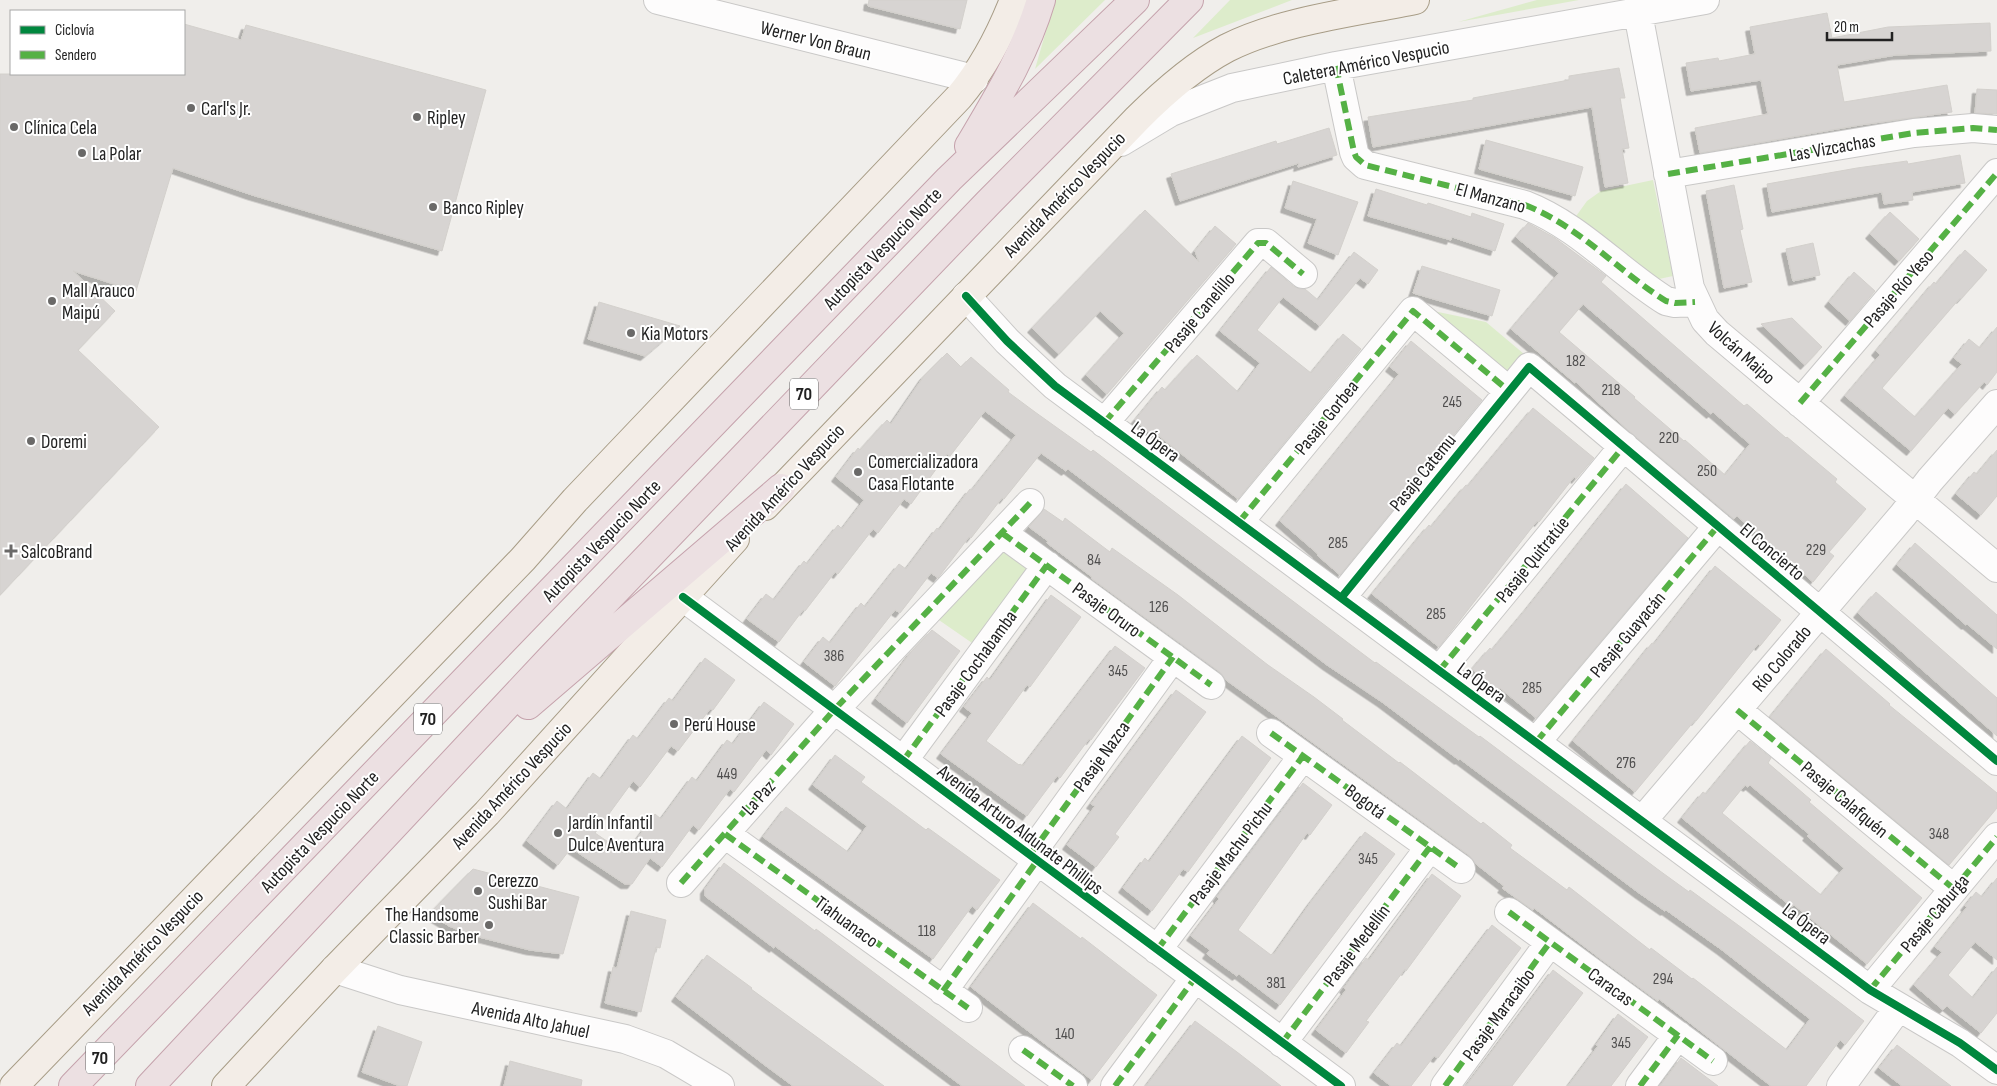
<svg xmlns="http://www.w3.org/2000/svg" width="1997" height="1086" font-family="'Sofia Sans Condensed',sans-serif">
<defs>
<filter id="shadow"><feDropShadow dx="-4.5" dy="4.5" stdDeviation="0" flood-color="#0004"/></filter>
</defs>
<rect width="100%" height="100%" fill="#f0eeeb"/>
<path fill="#ddeccb" d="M1055,0H1105L1035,69Z
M1230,0H1292L1193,38Z
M1537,0H1579L1458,22Z
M1653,180L1673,276L1659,279L1574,219L1587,201L1601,191Z
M1419,308L1486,322L1524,354L1503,379Z
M1009,549L1031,567L975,645L936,618L993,552Z"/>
<path fill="#d7d4d2" stroke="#d3d0cc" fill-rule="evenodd" filter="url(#shadow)" d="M869,0H967L960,29L868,6Z
M1827,13L1832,38L1888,27L1990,23L1991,51L1896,55L1837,65L1844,102L1947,85L1952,112L1860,125L1700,153L1695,128L1768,114L1761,80L1691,91L1686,63L1718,58L1719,61L1755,54L1750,27Z
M184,24L241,40L246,25L486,90L442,251L252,195L173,168L136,291L73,271L115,311L78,350L159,427L0,595V74H184Z
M1619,68L1625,98H1620L1629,148L1622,149L1628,183L1605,187L1592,107L1373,147L1368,117L1473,100V98L1569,80V76Z
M1977,89L1997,90V114L1975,113Z
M1329,128L1337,155L1298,167L1299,163L1180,201L1171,174L1276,141L1277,144Z
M1486,140L1583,167L1575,196L1479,169Z
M1960,155L1965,183L1912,192L1913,200L1884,204L1882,192L1772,212L1767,184L1857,168L1907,161L1908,164Z
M1293,181L1358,202L1338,255L1308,243L1317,219L1285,208Z
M1734,185L1743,229L1740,230L1752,282L1724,288L1706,191Z
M1376,189L1427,205L1428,203L1471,217L1472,213L1504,224L1495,251L1452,237L1451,240L1368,216Z
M1145,210L1199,262L1195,251L1215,226L1236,244L1107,394L1086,375L1124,333L1100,311L1059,354L1032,328Z
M1890,212L1919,239L1899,261L1870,234Z
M1528,223L1555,238L1606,276L1601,282L1744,406L1747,404L1786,438L1787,437L1837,479L1835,482L1866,509L1829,552L1834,556L1813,582L1737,516L1734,519L1629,431L1576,382L1575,383L1511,329L1559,273L1516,237ZM1583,304L1711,414L1713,412L1750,444L1725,475L1685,440L1684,441L1634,398L1635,397L1559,332Z
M1813,243L1820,275L1793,281L1786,249Z
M1965,250L1987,270L1961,299L1960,298L1882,388L1915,417L1962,364L1954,358L1969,339L1980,348L1997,327V372L1987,385L1984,382L1955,414L1948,408L1911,451L1845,396L1880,355L1876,351L1934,282L1936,284Z
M1354,252L1378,270L1368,284L1360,278L1320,326L1283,297L1257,330L1311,373L1343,334L1361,349L1238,499L1154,432L1152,435L1135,420L1162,387L1165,390L1197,355L1238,392L1260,363L1220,331L1271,267L1293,286L1300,289H1305L1318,300Z
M1422,266L1500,290L1492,316L1413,293Z
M1854,272L1875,291L1850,321L1829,302Z
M599,302L680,326L645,356L588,339Z
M1792,318L1822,347L1805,365L1761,324Z
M1411,341L1482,400L1340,575L1317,555L1318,554L1280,521L1399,374L1390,367Z
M947,353L961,367L971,357L1009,390L1008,392L1035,412L1091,452L1093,450L1347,642L1375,663L1376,662L1479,737L1480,736L1660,871L1689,892L1690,890L1742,928L1864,1021L1845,1045L1840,1040L1806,1086H1771L1659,999L1658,1001L1602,960L1534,908L1533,910L1502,888L1504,886L1476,864L1470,856L1226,680L1220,672L1091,578L1092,577L1047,543L1048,541L1029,527L1044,509L1063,522L1065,518L1110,552L1112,548L1178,595L1268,665L1314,697L1343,719L1342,720L1399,763L1400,762L1481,824L1483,822L1512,845L1510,848L1567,890L1569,887L1650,950L1651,948L1692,979L1693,978L1787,1050L1810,1019L1722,950L1666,910L1665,911L1639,893L1460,759L1459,760L1382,702L1327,665L1068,469L1066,471L1041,453L1004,499L1002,498L971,538L969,537L938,578L931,573L900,613L895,610L835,686L804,662L823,637L830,643L861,603L865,607L899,564L906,569L937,528L939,530L970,489L972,490L1016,435L985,411L950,456L947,454L911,504L904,499L878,533L873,529L838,574L835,572L805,611L803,610L779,642L747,619L766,594L774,600L804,561L807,564L838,525L842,529L864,500L836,477L858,448L860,450L887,420L891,424L924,376Z
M1533,408L1594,458L1576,479L1574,477L1539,522L1537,521L1439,647L1372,594L1429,525L1431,527L1466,485L1468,486Z
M1997,450V496L1981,515L1956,494L1974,472L1977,474Z
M1626,484L1688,538L1536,718L1500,688L1498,691L1472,669L1490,648L1492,650L1528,607Z
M1915,543L1997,615V649L1967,624L1966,625L1897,565Z
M1715,566L1781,620L1760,646L1758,644L1696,721L1695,720L1635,792L1573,741L1652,643L1654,644Z
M1876,592L1997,698V736L1858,613Z
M1051,595L1081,617L1030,687L1027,685L986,741L1019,765L1020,764L1023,766L1115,646L1145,668L1091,740L1089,739L1060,778L1057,776L1027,816L941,754L972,713L964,707L987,677L990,680Z
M932,630L960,651L907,723L876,699L911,652Z
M1826,649L1890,704L1889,705L1997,793V808L1949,865L1770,717Z
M705,658L735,680L713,710L710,709L678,751L671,746L640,787L633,781L595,833L626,854L655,814L661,819L692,777L697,781L727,740L733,744L764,702L794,724L771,755L766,750L734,792L730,789L699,830L693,825L662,867L650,858L632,884H625L571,848L558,865L527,841L557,801L567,809L593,773L601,779L633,735L638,739L669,698L673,701Z
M1176,690L1206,712L1115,834L1119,837L1096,867L1067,845L1095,806L1091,804Z
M1242,736L1271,758L1188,872L1183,869L1152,911L1123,888L1145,858L1149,862Z
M1750,741L1771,758L1768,763L1811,800L1809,802L1922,898L1867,964L1794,905L1792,907L1682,818L1703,792L1706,794ZM1745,785L1748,787L1750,785L1809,834L1807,836L1844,868L1821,895L1722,813Z
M835,755L865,777L861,782L926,830L928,828L1000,880L977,910L972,906L933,959L763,837L786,807L848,852L867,826L813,785Z
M1303,783L1332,805L1310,835L1307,833L1238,930L1271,955L1273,953L1274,954L1311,902L1365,832L1395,854L1280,1005L1239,974L1237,976L1207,954L1210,950L1191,936L1219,899L1217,897Z
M724,863L815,931L816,929L1025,1086H962L775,946L774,948L705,896V889Z
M473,869L579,897L563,954L530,950L471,935L449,926L429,914Z
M1432,874L1461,896L1406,971L1405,969L1366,1021L1369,1022L1346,1053L1316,1030L1346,990L1344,988L1366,958L1369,960Z
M1997,878V960L1975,942L1948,975L1973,998L1997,967V1013L1981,1033L1947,1006L1943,1010L1914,985L1942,952L1935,947L1967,907L1965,906L1976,892L1982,897Z
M1033,903L1081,939L1082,937L1157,995L1092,1080L971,987Z
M631,911L666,920L660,948L656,947L641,1012L605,1003L613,967L617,968Z
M1492,925L1521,948L1438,1058L1434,1056L1411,1086H1391L1374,1073L1397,1043L1401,1046Z
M707,955L752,988L751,989L884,1086H793L766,1066L676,997Z
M1553,970L1583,993L1560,1023L1512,1086H1466Z
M1618,1014L1648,1037L1611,1086H1568L1598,1046L1596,1045Z
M1195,1021L1237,1052L1281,1086H1146Z
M378,1026L422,1042L407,1086H400L362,1072Z
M1897,1045L1951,1086H1902L1879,1068Z
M1681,1058L1718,1086H1660Z
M510,1061L582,1080L581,1086H504Z"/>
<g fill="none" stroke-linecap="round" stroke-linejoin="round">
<defs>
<path id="minor" d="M658,0L974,79
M1638,13L1690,288L1705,320L1717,333L1997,568
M1336,66L1354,152L1356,157L1365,165L1525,205C1579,226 1618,271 1666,301L1675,303L1695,302
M1121,142L1171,112L1232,88L1336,66L1705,0
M1668,174L1914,133L1973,128L1997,130
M966,296L1007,341L1055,386L1870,990L1960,1043L1997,1070
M1800,403L1997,173
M1104,423L1258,243H1266L1303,274
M1239,522L1413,311L1509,391
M1002,533L1211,685
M683,597L1341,1086
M1341,598L1529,367L1997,761
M1439,671L1624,446
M1737,710L1954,889
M1271,733L1461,869
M1536,742L1718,526
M903,761L1047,565
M1642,821L1903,515L1930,480L1997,404
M725,834L968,1008
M1030,855L1173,657
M681,883L834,710L1030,503
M1509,912L1713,1061
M1157,950L1303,756
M335,969L400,990L625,1039L666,1054L720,1086
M1870,990L1997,837
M943,991L1037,861
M1282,1043L1430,847
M1023,1050L1073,1086
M1115,1086L1195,978
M1445,1086L1550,942
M1640,1086L1678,1035
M1841,1086L1898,1008"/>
<path id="major" d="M765,506L1137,119C1164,92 1193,66 1227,48C1280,21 1356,12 1415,0
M14,1086L523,559L575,500L959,97C984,67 1000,36 1014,0
M226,1086L335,969L487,813L735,539"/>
<path id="highway" d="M969,146C998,97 1025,54 1041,0
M528,705L781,488
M73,1086L949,179L1135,0
M150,1086L550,659L988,203L1189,0"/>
</defs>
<use href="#minor" stroke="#c9c8c7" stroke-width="30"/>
<use href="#major" stroke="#a79c86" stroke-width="30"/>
<use href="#highway" stroke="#c5a2ac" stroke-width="30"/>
<use href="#minor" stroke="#fdfcfc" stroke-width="28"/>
<use href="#major" stroke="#f3ede7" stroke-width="28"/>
<use href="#highway" stroke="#ece0e2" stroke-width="28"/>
<path stroke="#55b145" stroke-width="6" stroke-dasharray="12 6" stroke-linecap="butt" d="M1336,66L1354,152L1356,157L1365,165L1525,205C1579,226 1618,271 1666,301L1675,303L1695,302
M1668,174L1914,133L1973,128L1997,130
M1800,403L1997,173
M1104,423L1258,243H1266L1303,274
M1239,522L1413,311L1509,391
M1002,533L1211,685
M1439,671L1624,446
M1737,710L1954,889
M1271,733L1461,869
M1536,742L1718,526
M903,761L1047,565
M725,834L968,1008
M1030,855L1173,657
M681,883L834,710L1030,503
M1509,912L1713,1061
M1157,950L1303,756
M1870,990L1997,837
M943,991L1037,861
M1282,1043L1430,847
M1023,1050L1073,1086
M1115,1086L1195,978
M1445,1086L1550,942
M1640,1086L1678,1035"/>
<defs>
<path id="cycleway" d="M966,296L1007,341L1055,386L1870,990L1960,1043L1997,1070
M683,597L1341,1086
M1341,598L1529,367L1997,761"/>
</defs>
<use href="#cycleway" stroke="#fff" stroke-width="11"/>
<use href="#cycleway" stroke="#00873e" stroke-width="8"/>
</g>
<g fill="#6a6968" stroke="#fff" stroke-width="2">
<circle cx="191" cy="108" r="5"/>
<circle cx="417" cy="117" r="5"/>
<circle cx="14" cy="127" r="5"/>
<circle cx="82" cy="153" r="5"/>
<circle cx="433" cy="207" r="5"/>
<circle cx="52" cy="301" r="5"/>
<circle cx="631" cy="333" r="5"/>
<circle cx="31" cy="441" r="5"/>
<circle cx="858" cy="472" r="5"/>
<path d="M8.5 543.5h5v5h5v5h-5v5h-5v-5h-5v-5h5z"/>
<circle cx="674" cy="724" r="5"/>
<circle cx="558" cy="833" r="5"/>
<circle cx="478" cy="891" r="5"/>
<circle cx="489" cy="925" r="5"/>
</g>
<g text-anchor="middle" stroke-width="4" stroke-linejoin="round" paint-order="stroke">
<g font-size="16" fill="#4f4e4e">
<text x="1576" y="366">182</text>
<text x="1611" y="395">218</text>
<text x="1452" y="407">245</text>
<text x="1669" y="443">220</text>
<text x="1707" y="476">250</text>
<text x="1338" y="548">285</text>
<text x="1816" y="555">229</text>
<text x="1094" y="565">84</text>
<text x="1159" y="612">126</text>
<text x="1436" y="619">285</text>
<text x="834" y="661">386</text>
<text x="1118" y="676">345</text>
<text x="1532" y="693">285</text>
<text x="1626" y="768">276</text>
<text x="727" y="779">449</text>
<text x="1939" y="839">348</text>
<text x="1368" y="864">345</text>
<text x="927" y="936">118</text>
<text x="1663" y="984">294</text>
<text x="1276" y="988">381</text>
<text x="1065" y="1039">140</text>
<text x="1621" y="1048">345</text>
</g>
<g fill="#fff" stroke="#646464" stroke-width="1">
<rect x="790" y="378.5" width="28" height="31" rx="4"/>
<rect x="414" y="703.5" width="28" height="31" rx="4"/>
<rect x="86" y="1042.5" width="28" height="31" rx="4"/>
</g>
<g font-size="18" font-weight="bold" fill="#222">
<text x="804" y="400">70</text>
<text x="428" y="725">70</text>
<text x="100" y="1064">70</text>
</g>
<g font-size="19" fill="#222" stroke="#fff">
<text transform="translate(816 40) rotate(14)" y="7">Werner Von Braun</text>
<text transform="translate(1366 62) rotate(-11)" y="7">Caletera Américo Vespucio</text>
<text transform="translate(1832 147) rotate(-10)" y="7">Las Vizcachas</text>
<text transform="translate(1064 194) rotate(-46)" y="7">Avenida Américo Vespucio</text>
<text transform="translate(1491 197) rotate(15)" y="7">El Manzano</text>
<text transform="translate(882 248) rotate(-46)" y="7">Autopista Vespucio Norte</text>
<text transform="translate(1898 288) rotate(-49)" y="7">Pasaje Río Yeso</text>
<text transform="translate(1199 312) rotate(-50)" y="7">Pasaje Canelillo</text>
<text transform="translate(1742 352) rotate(42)" y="7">Volcán Maipo</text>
<text transform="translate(1326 417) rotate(-51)" y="7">Pasaje Gorbea</text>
<text transform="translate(1156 441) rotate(36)" y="7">La Ópera</text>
<text transform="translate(1422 472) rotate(-51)" y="7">Pasaje Catemu</text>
<text transform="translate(784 487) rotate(-47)" y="7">Avenida Américo Vespucio</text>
<text transform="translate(601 540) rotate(-46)" y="7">Autopista Vespucio Norte</text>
<text transform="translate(1773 551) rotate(40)" y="7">El Concierto</text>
<text transform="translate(1532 559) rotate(-51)" y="7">Pasaje Quitratúe</text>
<text transform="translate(1107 609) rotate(36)" y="7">Pasaje Oruro</text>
<text transform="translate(1627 634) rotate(-50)" y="7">Pasaje Guayacán</text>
<text transform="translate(1781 658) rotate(-50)" y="7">Río Colorado</text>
<text transform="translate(975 663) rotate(-54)" y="7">Pasaje Cochabamba</text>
<text transform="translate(1482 682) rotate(36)" y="7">La Ópera</text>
<text transform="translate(1101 756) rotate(-54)" y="7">Pasaje Nazca</text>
<text transform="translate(511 785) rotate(-47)" y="7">Avenida Américo Vespucio</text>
<text transform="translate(758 797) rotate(-48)" y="7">La Paz</text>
<text transform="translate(1845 799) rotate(40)" y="7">Pasaje Calafquén</text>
<text transform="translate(1366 801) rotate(36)" y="7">Bogotá</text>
<text transform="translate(1021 829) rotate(37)" y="7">Avenida Arturo Aldunate Phillips</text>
<text transform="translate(319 831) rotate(-46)" y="7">Autopista Vespucio Norte</text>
<text transform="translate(1230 853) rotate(-53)" y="7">Pasaje Machu Pichu</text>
<text transform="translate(1934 913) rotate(-50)" y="7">Pasaje Caburga</text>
<text transform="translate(847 921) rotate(36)" y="7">Tiahuanaco</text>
<text transform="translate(1807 923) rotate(37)" y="7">La Ópera</text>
<text transform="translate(1356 945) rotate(-53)" y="7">Pasaje Medellín</text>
<text transform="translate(142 952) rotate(-46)" y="7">Avenida Américo Vespucio</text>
<text transform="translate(1611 986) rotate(36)" y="7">Caracas</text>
<text transform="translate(1498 1014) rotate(-54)" y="7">Pasaje Maracaibo</text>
<text transform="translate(531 1019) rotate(12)" y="7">Avenida Alto Jahuel</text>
</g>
<g font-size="19" fill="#222" stroke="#fff" text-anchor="start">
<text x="201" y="115">Carl's Jr.</text>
<text x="427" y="124">Ripley</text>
<text x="24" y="134">Clínica Cela</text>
<text x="92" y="160">La Polar</text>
<text x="443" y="214">Banco Ripley</text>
<text x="62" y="297">Mall Arauco<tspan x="62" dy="22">Maipú</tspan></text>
<text x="641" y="340">Kia Motors</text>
<text x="41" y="448">Doremi</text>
<text x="868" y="468">Comercializadora<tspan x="868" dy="22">Casa Flotante</tspan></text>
<text x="21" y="558">SalcoBrand</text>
<text x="684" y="731">Perú House</text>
<text x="568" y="829">Jardín Infantil<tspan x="568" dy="22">Dulce Aventura</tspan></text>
<text x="488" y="887">Cerezzo<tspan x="488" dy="22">Sushi Bar</tspan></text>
<text x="479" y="921" text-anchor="end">The Handsome<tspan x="479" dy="22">Classic Barber</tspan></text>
</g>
</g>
<rect x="10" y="10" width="175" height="65" fill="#ffffff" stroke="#a7a7a7"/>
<rect x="20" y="26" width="25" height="8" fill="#00873e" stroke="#a7a7a7"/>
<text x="55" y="35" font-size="15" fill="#222222">Ciclovía</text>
<rect x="20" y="51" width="25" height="8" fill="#55b145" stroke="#a7a7a7"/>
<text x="55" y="60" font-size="15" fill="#222222">Sendero</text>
<path d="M1827 32v8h65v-8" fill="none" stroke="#222222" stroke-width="2.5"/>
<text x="1834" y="32" font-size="15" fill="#222222" stroke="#ffffff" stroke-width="4" paint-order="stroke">20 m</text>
</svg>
